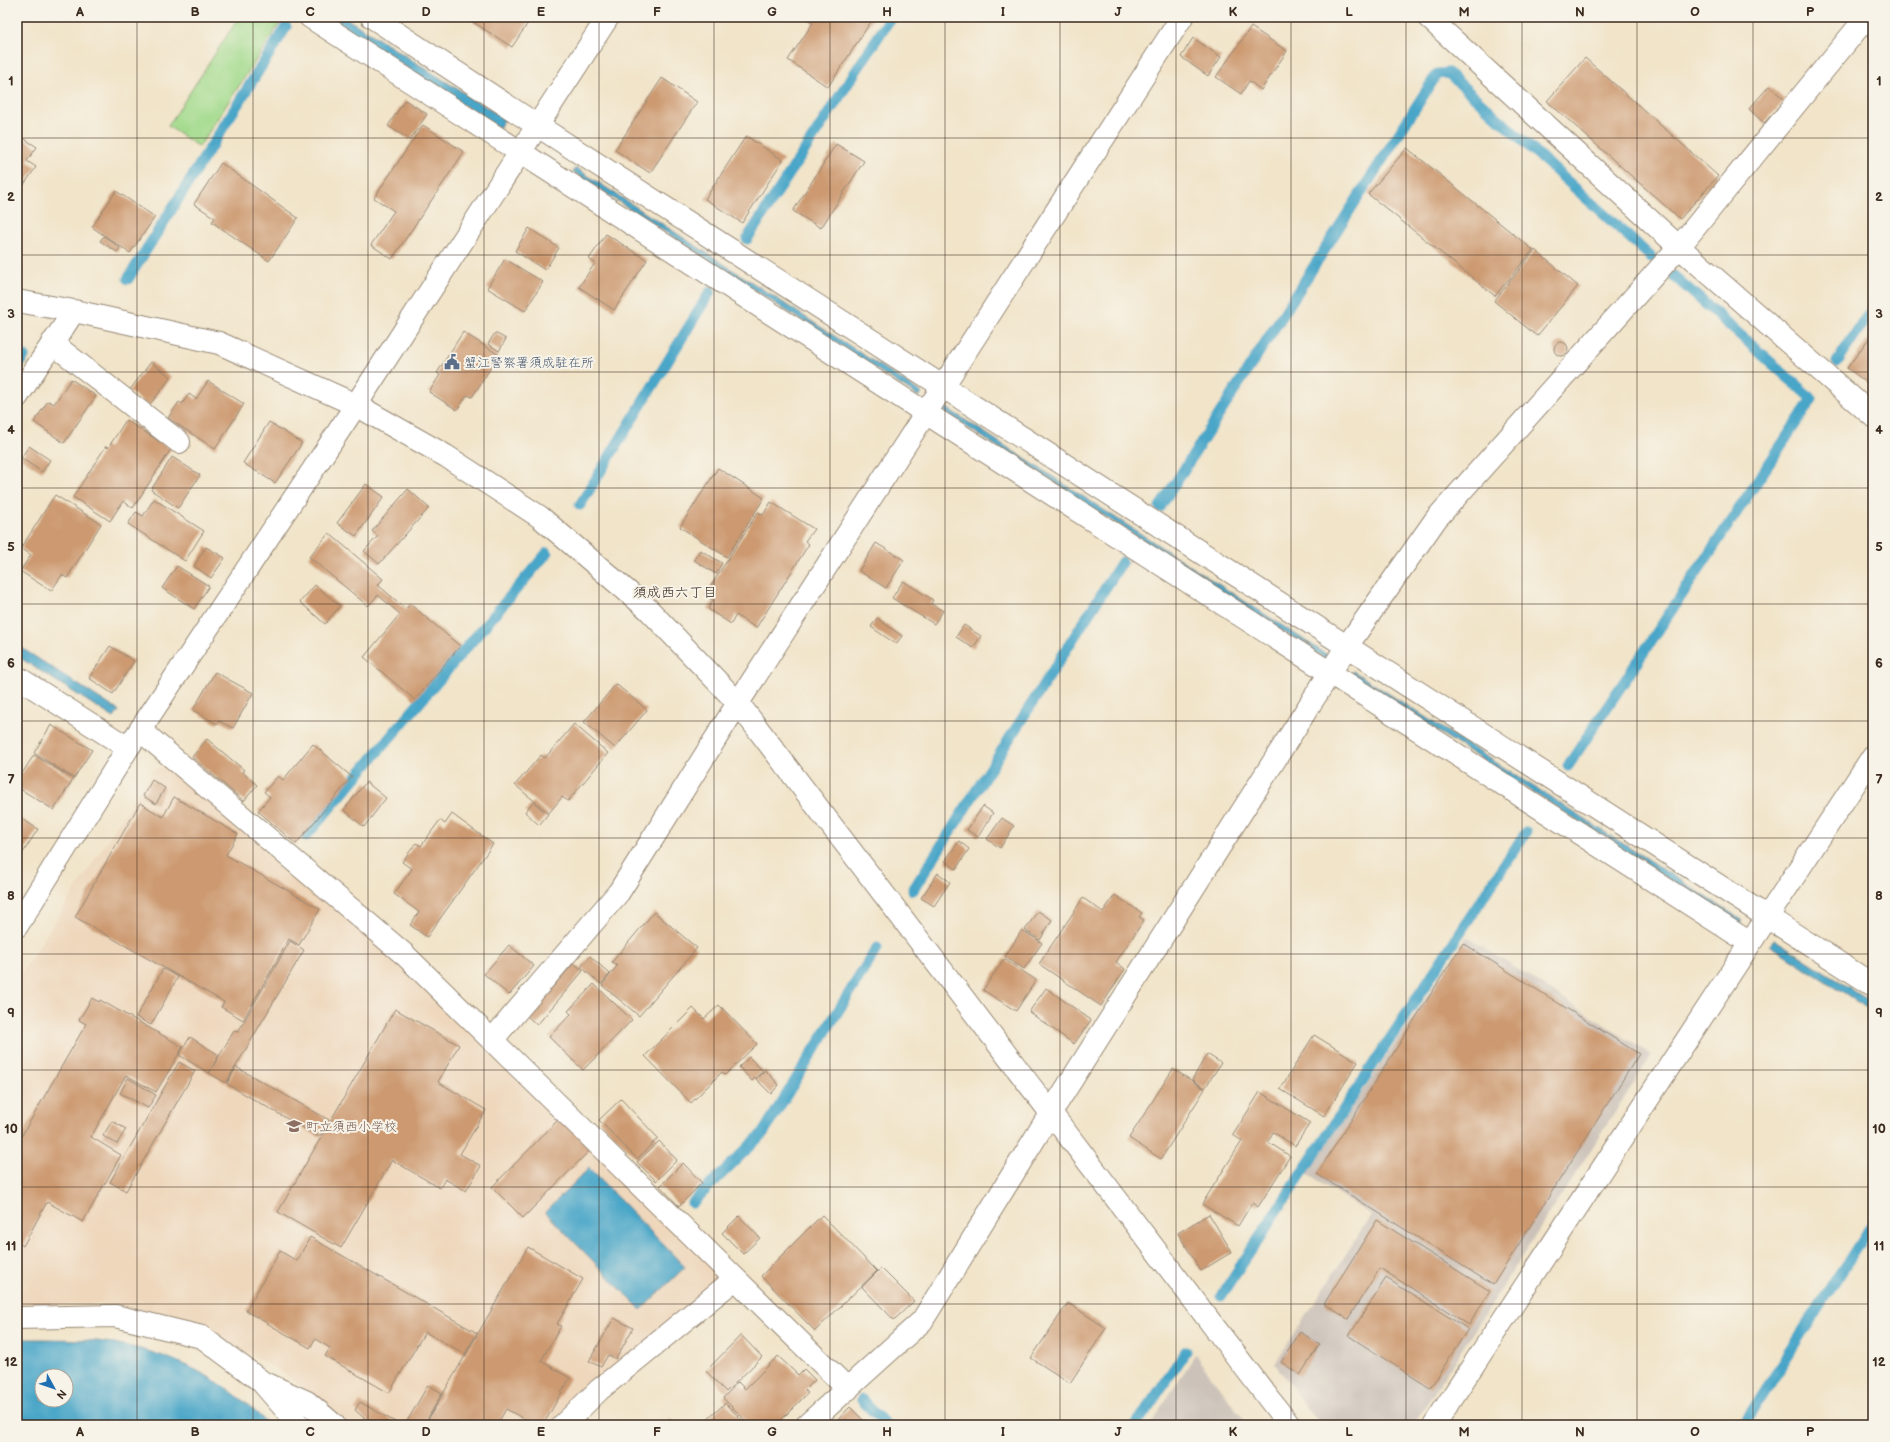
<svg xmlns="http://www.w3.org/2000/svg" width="1890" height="1442" font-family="'Balsamiq Sans','Klee One',sans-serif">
<rect width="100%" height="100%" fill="#f7f3e8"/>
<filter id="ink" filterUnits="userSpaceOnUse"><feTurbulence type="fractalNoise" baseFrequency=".025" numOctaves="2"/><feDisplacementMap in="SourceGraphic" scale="8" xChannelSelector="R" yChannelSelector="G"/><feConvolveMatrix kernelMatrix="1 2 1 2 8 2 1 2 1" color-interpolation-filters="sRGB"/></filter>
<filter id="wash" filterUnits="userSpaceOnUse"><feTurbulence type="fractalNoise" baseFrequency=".012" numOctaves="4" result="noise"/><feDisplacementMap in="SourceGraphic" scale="16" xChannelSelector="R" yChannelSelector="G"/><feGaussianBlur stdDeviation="0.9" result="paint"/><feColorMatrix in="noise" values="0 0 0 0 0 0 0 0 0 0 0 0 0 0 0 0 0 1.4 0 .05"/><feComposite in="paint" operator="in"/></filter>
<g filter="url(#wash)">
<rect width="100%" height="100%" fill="#f1e4c9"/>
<path fill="#eed7bb" d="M167,766L403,960L717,1271L714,1286L555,1425H351L281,1371L176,1315L109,1304L17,1305V980L153,770Z"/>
<path fill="#ccc2b9" d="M1467,937L1652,1055L1413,1425H1320L1275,1364L1371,1215L1307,1174Z
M1195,1355L1248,1425H1150Z"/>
<path fill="#a2da8c" stroke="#6e8255" d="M239,17H284L199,147L168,126Z"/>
<path fill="#4aa6c8" stroke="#426873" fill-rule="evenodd" d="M328,17H344L505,119L499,128Z
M576,168L922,393L919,397L573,172Z
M945,407L1329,656L1327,660L942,411Z
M17,645L119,711L114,718L17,656Z
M1353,671L1742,920L1739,925L1350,675Z
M1774,939L1873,1003V1012L1770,945Z
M589,1168L685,1267L641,1310L545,1212Z
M17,1339C39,1339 62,1339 84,1340C154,1344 222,1374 269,1425H17ZM42,1376H66V1400H42Z"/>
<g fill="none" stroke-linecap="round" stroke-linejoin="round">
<path stroke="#4aa6c8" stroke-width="11" d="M747,239L891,17
M128,279L286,27
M1837,362L1873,307
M17,366L24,356
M580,505L710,292
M1160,507L1437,74L1448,73L1651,257
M1568,766L1812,399L1674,276
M306,836L547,553
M913,890L1122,562
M692,1203L763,1133L877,948
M1221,1296L1526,832
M862,1400L886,1425
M1136,1425L1186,1351
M1743,1425L1873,1223"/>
</g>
<g id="blocks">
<path fill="#cc9970" d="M476,17H532L512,47L473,22Z
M805,17H874L828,87L788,60L813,23Z
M1269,17H1278L1274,22Z
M1251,27L1287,51L1261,90L1249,81L1241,94L1216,77Z
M1193,38L1221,57L1208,76L1181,57Z
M1585,58L1718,176L1680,219L1547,101Z
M662,78L697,102L650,173L615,150Z
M1769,86L1785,100L1764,123L1749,109Z
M405,100L427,114L410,140L388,126Z
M423,125L464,152L392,259L371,245L394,211L374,198Z
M17,134L37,147L27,161L36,167L17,195Z
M746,136L783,160L742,223L705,199Z
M836,144L864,161L821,228L793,211Z
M1407,148L1533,250L1495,296L1368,194Z
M221,163L298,218L269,261L212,222L215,218L194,204Z
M116,191L155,217L130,253L92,227Z
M529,228L559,248L545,270L515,251Z
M606,234L647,260L614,310L579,287L595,263L589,259Z
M104,236L120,248L117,252L100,241Z
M1535,250L1578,286L1537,336L1494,301Z
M505,259L543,282L525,311L487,288Z
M463,332L499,355L472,397L467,395L457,410L429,392L440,375L437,373Z
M495,333L506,339L499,351L488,344Z
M1873,333V387L1847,368Z
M1554 349a7 7 0 1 1 14 0a7 7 0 1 1-14 0Z
M151,362L171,377L148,407L129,391Z
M71,379L96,396L64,443L34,422L48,401L54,404Z
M208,381L244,404L215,449L168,418L179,402L182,404L189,394L196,399Z
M126,420L171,449L133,508L123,501L110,521L73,497L106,446L108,448Z
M269,422L302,443L275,483L243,463Z
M29,446L50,460L42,472L21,458Z
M172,457L200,475L178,508L151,490Z
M718,468L764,498L727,557L680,527Z
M366,484L384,497L356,536L337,523Z
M408,489L429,508L379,564L364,551L378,536L372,531Z
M55,495L101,524L67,578L62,575L51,591L20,571L31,555L21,548Z
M154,499L204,531L185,561L128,524L136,512L143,516Z
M771,502L814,529L805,541L809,544L756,628L736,615L731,624L708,609L713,600L705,595L758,512L763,515Z
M329,533L383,579L378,585L406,609L410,604L460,646L415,700L364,657L400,614L378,595L368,606L309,557Z
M876,543L904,560L886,588L859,571Z
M206,547L225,558L211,578L194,566Z
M700,550L722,563L716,574L694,560Z
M177,566L209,586L194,609L162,588Z
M903,581L933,600L931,604L943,611L934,624L892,598Z
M315,585L340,606L325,624L300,602Z
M877,618L902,636L896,644L871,627Z
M964,625L981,636L973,648L956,637Z
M110,646L134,661L113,694L89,678Z
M215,672L253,693L233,728L219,721L217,724L193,710Z
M616,684L647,710L615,748L584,722Z
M574,724L608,753L568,801L562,797L549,813L515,785L541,755L545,758Z
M51,725L92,750L74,778L34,753Z
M207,739L244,770L242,772L257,785L244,801L192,757Z
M313,744L352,777L296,844L258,811L270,797L264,792L278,776L283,780Z
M34,755L73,779L54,810L17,787V781Z
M152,780L165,788L156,804L143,796Z
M366,782L386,798L364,827L344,810Z
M174,797L238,834L226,855L320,909L299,945L289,939L243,1020L221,1007L224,1002L75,917L140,803L163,817Z
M533,802L548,814L539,825L525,812Z
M983,806L993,813L978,837L967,830Z
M452,814L493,844L427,937L410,925L419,912L394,894L412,869L402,862L416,843L421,846L440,820L445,824Z
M17,816L38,829L17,862Z
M1002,818L1014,826L1000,848L987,839Z
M959,841L969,849L956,869L945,861Z
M938,873L950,882L934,906L921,898Z
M1115,895L1142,913L1139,917L1144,920L1116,962L1125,969L1101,1006L1039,964L1083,898L1103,912Z
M1038,911L1052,920L1040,940L1025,930Z
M654,912L697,948L639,1016L602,985L617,966L612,962Z
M1022,930L1042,943L1024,969L1005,957Z
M290,941L304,950L226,1083L209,1073L234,1031L238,1032Z
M1463,943L1639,1054L1493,1285L1317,1174Z
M509,945L534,966L509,995L484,974Z
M590,956L610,974L601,984L581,967Z
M1004,959L1036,980L1016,1011L983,990Z
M574,963L583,971L537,1025L527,1016Z
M163,969L178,977L151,1025L136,1017Z
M594,984L632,1020L583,1070L549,1037L571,1014L568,1011Z
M1046,988L1091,1020L1074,1044L1029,1012Z
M92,998L99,1002L100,1000L183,1047L156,1092L126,1075L91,1137L121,1155L83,1222L47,1202L23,1246L17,1242V1144L86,1024L79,1020Z
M719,1005L757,1044L725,1075L722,1072L691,1103L645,1056L693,1008L704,1019Z
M395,1009L459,1045L438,1082L486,1110L460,1154L481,1166L466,1191L445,1179L440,1188L392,1160L341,1248L278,1212Z
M1314,1035L1358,1062L1324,1116L1280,1089Z
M190,1037L219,1055L209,1073L179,1055Z
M1207,1054L1221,1063L1205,1088L1192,1080Z
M749,1057L763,1071L752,1081L739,1067Z
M179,1062L195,1071L126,1191L110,1182Z
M236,1067L329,1120L319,1137L227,1084Z
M1173,1069L1205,1089L1161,1159L1129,1138Z
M765,1070L779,1085L771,1094L756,1079Z
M128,1078L156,1095L148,1108L120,1093Z
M1260,1092L1310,1123L1295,1146L1273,1132L1268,1142L1290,1156L1258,1207L1252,1203L1238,1226L1202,1204L1242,1141L1233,1135Z
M621,1099L658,1138L637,1159L599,1120Z
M560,1118L591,1149L523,1218L492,1187Z
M112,1121L126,1129L117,1144L103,1136Z
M659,1141L677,1160L656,1181L637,1162Z
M683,1163L702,1183L679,1206L660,1186Z
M1209,1214L1232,1252L1201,1271L1178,1233Z
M822,1215L877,1271L815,1331L761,1276Z
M739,1216L760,1238L743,1254L722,1233Z
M1377,1220L1490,1291L1469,1325L1380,1268L1348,1319L1324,1304Z
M310,1237L477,1333L465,1354L425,1332L389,1393L325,1356L330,1348L315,1339L310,1348L246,1311L280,1251L297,1261Z
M1873,1241V1251L1868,1248Z
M528,1247L583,1279L557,1324L561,1326L541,1361L570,1378L543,1425H535L506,1409L497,1425H425Z
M881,1268L914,1301L894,1320L862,1287Z
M1386,1278L1468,1329L1430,1388L1349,1336Z
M1068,1303L1106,1328L1070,1383L1031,1358Z
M614,1318L633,1328L616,1359L608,1355L601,1367L589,1361Z
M1300,1332L1320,1344L1300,1375L1281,1362Z
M741,1335L762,1357L726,1392L706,1371Z
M778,1356L798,1375L804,1369L815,1380L805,1390L808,1393L776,1425H750L723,1398L738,1382L745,1389Z
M428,1385L442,1393L424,1425H405Z
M360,1402L397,1423L395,1425H372L355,1410Z
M725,1403L747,1425H702Z
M850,1407L868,1425H833Z
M670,1419L676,1425H664Z"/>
</g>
</g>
<g filter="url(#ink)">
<use href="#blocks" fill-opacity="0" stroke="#968774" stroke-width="1"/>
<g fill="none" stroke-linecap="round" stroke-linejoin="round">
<defs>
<path id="minor" d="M310,17L1750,943
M372,17L538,126L1873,985
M1428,17L1679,247L1873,416
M17,301L74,311L219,343L356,405L446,456L540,517L648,609L738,703L1289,1425
M52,343L179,442
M17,397L74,311
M17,677L128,748
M140,730L405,955L848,1389
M17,926L128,748L356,405L608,17
M492,1040L619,892L738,703L1182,17
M17,1318L115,1316L202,1337L261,1381L299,1425
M267,1384L307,1402L334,1425
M563,1425L599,1390L735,1279
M807,1425L922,1321L1050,1114L1347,646L1436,519L1679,247L1865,19
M1434,1425L1873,756"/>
</defs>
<use href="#minor" stroke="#968774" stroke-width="24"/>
<use href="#minor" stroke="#fff" stroke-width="22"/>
</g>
</g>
<path fill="none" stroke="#3b2a1e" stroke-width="1" stroke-opacity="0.55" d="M137,17V1425M253,17V1425M368,17V1425M484,17V1425M599,17V1425M714,17V1425M830,17V1425M945,17V1425M1060,17V1425M1176,17V1425M1291,17V1425M1406,17V1425M1522,17V1425M1637,17V1425M1753,17V1425M17,138H1873M17,255H1873M17,372H1873M17,488H1873M17,604H1873M17,721H1873M17,838H1873M17,954H1873M17,1070H1873M17,1187H1873M17,1304H1873"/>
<defs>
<symbol id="civic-bare" viewBox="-9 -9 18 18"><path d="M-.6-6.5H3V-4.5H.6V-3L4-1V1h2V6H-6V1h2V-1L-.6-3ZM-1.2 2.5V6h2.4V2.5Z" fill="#5c6f8a" stroke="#f7f3e8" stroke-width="2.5" paint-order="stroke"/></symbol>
<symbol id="school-bare" viewBox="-9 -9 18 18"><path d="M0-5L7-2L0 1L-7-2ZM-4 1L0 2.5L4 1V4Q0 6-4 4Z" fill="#8d6e63" stroke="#f7f3e8" stroke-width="2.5" paint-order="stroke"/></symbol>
</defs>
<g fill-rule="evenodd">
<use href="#civic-bare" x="441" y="351" width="22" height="22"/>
<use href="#school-bare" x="283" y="1115" width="22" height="22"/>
</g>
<g text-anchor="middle" stroke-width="4" stroke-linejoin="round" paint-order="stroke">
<g font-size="13" fill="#4e5e75" stroke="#f7f3e8" text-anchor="start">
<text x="464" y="367">蟹江警察署須成駐在所</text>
</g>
<g font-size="13" fill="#785e54" stroke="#f7f3e8" text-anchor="start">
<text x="306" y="1131">町立須西小学校</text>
</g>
<g font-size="14" fill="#3b2a1e" stroke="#f7f3e8">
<text x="675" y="597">須成西六丁目</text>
</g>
</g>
<rect width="1890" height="1442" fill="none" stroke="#f7f3e8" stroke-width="44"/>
<g transform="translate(54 1388) rotate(130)"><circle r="19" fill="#f7f3e8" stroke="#aca397"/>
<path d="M0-3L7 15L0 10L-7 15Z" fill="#1f6fb2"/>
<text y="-6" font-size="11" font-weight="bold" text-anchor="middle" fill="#3b2a1e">N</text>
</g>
<rect x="22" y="22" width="1846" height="1398" fill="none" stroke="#3b2a1e" stroke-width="1.5"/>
<g font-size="13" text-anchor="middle" font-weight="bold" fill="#3b2a1e">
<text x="80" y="16">A</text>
<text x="195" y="16">B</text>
<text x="310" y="16">C</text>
<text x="426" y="16">D</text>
<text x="541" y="16">E</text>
<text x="657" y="16">F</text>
<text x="772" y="16">G</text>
<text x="887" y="16">H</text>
<text x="1003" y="16">I</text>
<text x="1118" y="16">J</text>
<text x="1233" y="16">K</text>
<text x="1349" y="16">L</text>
<text x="1464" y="16">M</text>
<text x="1580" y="16">N</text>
<text x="1695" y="16">O</text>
<text x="1810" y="16">P</text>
<text x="11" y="85">1</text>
<text x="1879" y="85">1</text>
<text x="11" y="201">2</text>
<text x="1879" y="201">2</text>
<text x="11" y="318">3</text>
<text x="1879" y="318">3</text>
<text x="11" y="434">4</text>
<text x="1879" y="434">4</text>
<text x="11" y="551">5</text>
<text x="1879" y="551">5</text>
<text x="11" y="667">6</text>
<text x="1879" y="667">6</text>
<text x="11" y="784">7</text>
<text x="1879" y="784">7</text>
<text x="11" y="900">8</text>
<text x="1879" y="900">8</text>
<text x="11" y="1017">9</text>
<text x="1879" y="1017">9</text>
<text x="11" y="1133">10</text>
<text x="1879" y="1133">10</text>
<text x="11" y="1250">11</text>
<text x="1879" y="1250">11</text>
<text x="11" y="1366">12</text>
<text x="1879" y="1366">12</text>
<text x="80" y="1436">A</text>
<text x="195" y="1436">B</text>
<text x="310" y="1436">C</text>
<text x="426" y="1436">D</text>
<text x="541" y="1436">E</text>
<text x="657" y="1436">F</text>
<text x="772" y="1436">G</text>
<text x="887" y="1436">H</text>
<text x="1003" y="1436">I</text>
<text x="1118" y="1436">J</text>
<text x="1233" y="1436">K</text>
<text x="1349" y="1436">L</text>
<text x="1464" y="1436">M</text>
<text x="1580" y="1436">N</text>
<text x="1695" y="1436">O</text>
<text x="1810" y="1436">P</text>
</g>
</svg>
